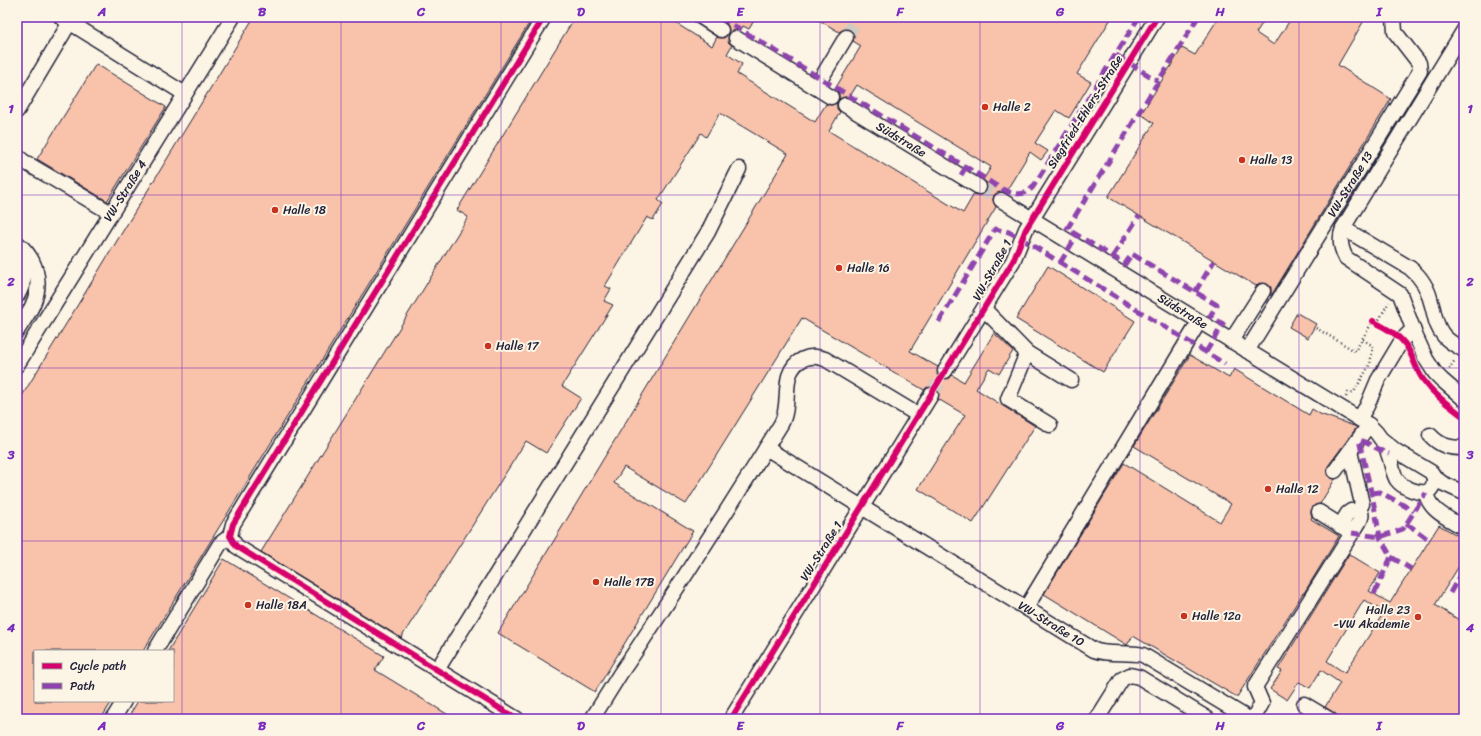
<svg xmlns="http://www.w3.org/2000/svg" width="1481" height="736" font-family="Sriracha,sans-serif">
<rect width="100%" height="100%" fill="#fcf5e5"/>
<filter id="ink" filterUnits="userSpaceOnUse"><feTurbulence type="fractalNoise" baseFrequency=".025" numOctaves="2"/><feDisplacementMap in="SourceGraphic" scale="8" xChannelSelector="R" yChannelSelector="G"/><feConvolveMatrix kernelMatrix="1 2 1 2 8 2 1 2 1" color-interpolation-filters="sRGB"/></filter>
<g filter="url(#ink)">
<path fill="#f8c2ab" stroke="#22223b" fill-rule="evenodd" d="M254,17H533L143,651H35V701H112L101,719H17V404Z
M575,17H666L712,46L717,37L724,38L728,34L729,30L728,26L725,23L728,18L726,17H756L749,29L743,26L740,31L732,30L729,34L728,42L732,45L727,54L742,64L737,74L815,122L826,104L831,105L837,103V109L840,112L829,131L963,213L974,194L978,195H983L986,191L987,183L983,180L991,167L857,85L849,98L845,97L839,99V93L835,89L861,46L853,41L854,37L851,30L846,29L839,32L814,17H1112L1077,74L1091,82L1069,118L1056,110L1035,143L1048,151L1041,160L1030,152L1005,193L1001,192L994,195L993,200L996,207L910,351L938,367L937,375L941,378L949,379L952,375L964,382L994,333L1013,351L999,374L989,368L976,389L1035,426L973,523L918,489L965,415L938,399L939,391L935,388L927,387L924,390L802,318L686,504L624,467L614,483L693,531L595,692L498,633L788,154L720,113L706,137L701,133L658,200L663,204L653,220L647,217L605,286L611,289L604,301L613,305L562,386L581,398L546,453L526,441L401,638L261,552L468,217L457,210Z
M1219,17H1266L1256,33L1274,45L1292,17H1366L1338,65L1391,99L1271,296V287L1267,284L1259,283L1256,286L1108,197L1154,123L1141,114L1182,48L1195,55Z
M96,64L166,107L107,201L37,159Z
M1048,266L1135,321L1103,372L1016,319Z
M1297,313L1316,324L1308,338L1289,327Z
M1190,355L1229,378L1234,369L1309,415L1312,409L1320,414L1357,427L1328,466L1327,470V475L1330,478L1335,479L1320,504L1315,505L1311,511L1312,517L1311,519L1339,536L1304,593H1303L1237,697L1133,636L1127,645L1044,594L1124,463L1220,522L1231,504L1134,446Z
M1439,525L1464,539V558L1435,605L1464,623V719H1343L1325,707L1340,683L1321,670L1310,688L1299,682L1287,700L1270,689L1282,671L1278,669L1349,554L1380,573L1369,591L1390,603ZM1364,600L1384,612L1345,673L1327,661Z
M224,559L384,656L375,670L455,719H127L138,701H173V651H168Z"/>
<g fill="none" stroke-linecap="round" stroke-linejoin="round">
<path stroke="#d0cbc3" stroke-width="14" stroke-dasharray="14 7" stroke-linecap="butt" d="M846,37L858,17
M979,187L1001,200
M931,395L945,371"/>
<defs>
<g id="minor">
<path d="M61,17L185,94"/>
<path d="M701,17L721,30"/>
<path d="M1464,30L1343,228C1339,238 1341,249 1346,258L1400,294L1416,337L1426,359L1435,373L1442,380L1464,399"/>
<path d="M736,38L831,97"/>
<path d="M816,87L846,37"/>
<path id="s1" d="M845,105L979,187"/>
<path d="M17,111L70,22"/>
<path d="M17,156L23,161L111,213"/>
<path id="s2" d="M1001,200L1369,425C1379,434 1387,447 1390,459C1392,465 1393,474 1397,480C1403,488 1420,495 1429,491C1435,485 1436,478 1431,472L1396,451L1380,438"/>
<path d="M1343,228L1410,268C1421,277 1428,288 1431,302C1435,314 1435,326 1444,336C1449,342 1457,346 1464,350"/>
<path d="M17,243C36,258 43,282 33,304C29,314 22,322 17,331"/>
<path d="M17,259C26,271 25,283 17,296"/>
<path d="M984,309L1027,353L1071,380"/>
<path d="M1231,341L1263,291"/>
<path id="s3" d="M1247,351L1420,71L1419,63L1395,32L1394,17"/>
<path d="M1027,353L1008,399L1050,425"/>
<path id="s4" d="M17,365L233,17"/>
<path d="M945,371L1013,261L1026,229L1157,17"/>
<path d="M1359,419L1367,406L1378,380L1402,340L1413,329"/>
<path d="M1430,435C1440,446 1449,448 1464,448"/>
<path id="s5" d="M766,448L1094,650C1110,656 1126,651 1143,655L1249,719"/>
<path d="M1350,451L1362,504L1358,511"/>
<path d="M1335,471L1369,425"/>
<path d="M1433,476L1442,483L1464,493"/>
<path d="M1426,493C1429,511 1450,519 1464,528"/>
<path d="M1340,526L1348,513L1351,511C1371,508 1357,526 1352,533"/>
<path d="M1026,608L1199,322"/>
<path d="M155,651L220,544L230,536"/>
<path d="M437,670L708,232L739,169"/>
<path d="M1304,704L1329,719"/>
<path d="M113,719L124,701"/>
<path d="M517,719L236,546L230,536L233,524L544,17"/>
<path d="M592,719L620,674L637,649C686,575 734,500 781,424C789,410 785,391 789,376C794,360 809,353 825,359L918,415"/>
<path d="M731,719L931,395"/>
<path d="M1097,719L1122,679L1130,675L1139,677L1208,719"/>
<path d="M1253,719L1262,703L1255,687L1352,533L1319,512"/>
</g>
</defs>
<use href="#minor" stroke="#22223b" stroke-width="17"/>
<path stroke="#22223b" stroke-width="2.5" stroke-dasharray="1 3" stroke-linecap="butt" d="M1377,323L1389,302
M1316,328L1355,351L1373,321
M1449,369L1455,360
M1346,397L1348,393L1354,392L1370,364L1373,346L1362,339"/>
<use href="#minor" stroke="#fcf5e5" stroke-width="14"/>
<path stroke="#8e44ad" stroke-width="5" stroke-dasharray="10 5" stroke-linecap="butt" d="M720,17L984,178C999,187 1018,203 1033,187L1139,17
M1198,17L1067,229L1125,264L1132,254L1217,305L1210,316L1223,324L1206,352
M1116,55L1158,81
M961,175L966,167
M1113,256L1139,216
M1060,263L1077,235
M1195,292L1214,261
M939,322L995,229L1009,232L1022,239L1225,364
M1372,493L1380,492L1414,511
M1406,524L1413,528L1429,540
M1352,533L1380,537L1403,529L1426,493
M1391,557L1411,569
M1450,593L1464,568
M1374,594L1391,557L1380,537L1373,500L1359,440C1369,443 1378,450 1389,454"/>
<defs>
<path id="cycleway" d="M1373,321C1385,328 1399,334 1407,347C1414,358 1416,372 1425,382C1435,396 1450,406 1464,417
M517,719L236,546L230,536L233,524L544,17
M731,719L1013,261L1026,229L1157,17"/>
</defs>
<use href="#cycleway" stroke="#fcf5e5" stroke-width="8"/>
<use href="#cycleway" stroke="#d6006c" stroke-width="6"/>
</g>
</g>
<path fill="none" stroke="#7b2cbf" stroke-width="1" stroke-opacity="0.55" d="M182,17V719M341,17V719M501,17V719M661,17V719M820,17V719M980,17V719M1140,17V719M1299,17V719M17,195H1464M17,368H1464M17,541H1464"/>
<g fill="#c8321e" stroke="#fcf5e5" stroke-width="1.5">
<circle cx="985" cy="107" r="4"/>
<circle cx="1242" cy="160" r="4"/>
<circle cx="275" cy="210" r="4"/>
<circle cx="839" cy="268" r="4"/>
<circle cx="488" cy="346" r="4"/>
<circle cx="1268" cy="489" r="4"/>
<circle cx="596" cy="582" r="4"/>
<circle cx="248" cy="605" r="4"/>
<circle cx="1184" cy="616" r="4"/>
<circle cx="1418" cy="617" r="4"/>
</g>
<g text-anchor="middle" stroke-width="4" stroke-linejoin="round" paint-order="stroke">
<g font-size="12" fill="#22223b" stroke="#fcf5e5" text-anchor="start">
<text x="993" y="111">Halle 2</text>
<text x="1250" y="164">Halle 13</text>
<text x="283" y="214">Halle 18</text>
<text x="847" y="272">Halle 16</text>
<text x="496" y="350">Halle 17</text>
<text x="1276" y="493">Halle 12</text>
<text x="604" y="586">Halle 17B</text>
<text x="256" y="609">Halle 18A</text>
<text x="1410" y="614" text-anchor="end">Halle 23<tspan x="1410" dy="14">-VW Akademie</tspan></text>
<text x="1192" y="620">Halle 12a</text>
</g>
<g font-size="12" fill="#22223b" stroke="#fcf5e5">
<text transform="translate(1085 112) rotate(-58)" y="4">Siegfried-Ehlers-Straße</text>
<text dy="4" stroke="none"><textPath href="#s1" startOffset="66">Südstraße</textPath></text>
<text dy="4" stroke="none"><textPath href="#s3" startOffset="196">VW-Straße 13</textPath></text>
<text dy="4" stroke="none"><textPath href="#s4" startOffset="205">VW-Straße 4</textPath></text>
<text transform="translate(992 270) rotate(-61)" y="4">VW-Straße 1</text>
<text dy="4" stroke="none"><textPath href="#s2" startOffset="213">Südstraße</textPath></text>
<text transform="translate(821 551) rotate(-58)" y="4">VW-Straße 1</text>
<text dy="4" stroke="none"><textPath href="#s5" startOffset="335">VW-Straße 10</textPath></text>
</g>
</g>
<rect width="1481" height="736" fill="none" stroke="#fcf5e5" stroke-width="44"/>
<rect x="34" y="650" width="140" height="52" fill="#fcf5e5" stroke="#a5a1a1"/>
<rect x="42" y="663" width="20" height="6" fill="#d6006c" stroke="#a5a1a1"/>
<text x="70" y="670" font-size="12" fill="#22223b">Cycle path</text>
<rect x="42" y="683" width="20" height="6" fill="#8e44ad" stroke="#a5a1a1"/>
<text x="70" y="690" font-size="12" fill="#22223b">Path</text>
<rect x="22" y="22" width="1437" height="692" fill="none" stroke="#7b2cbf" stroke-width="1.5"/>
<g font-size="13" text-anchor="middle" font-weight="bold" fill="#7b2cbf">
<text x="102" y="16">A</text>
<text x="262" y="16">B</text>
<text x="421" y="16">C</text>
<text x="581" y="16">D</text>
<text x="740" y="16">E</text>
<text x="900" y="16">F</text>
<text x="1060" y="16">G</text>
<text x="1220" y="16">H</text>
<text x="1379" y="16">I</text>
<text x="11" y="113">1</text>
<text x="1470" y="113">1</text>
<text x="11" y="286">2</text>
<text x="1470" y="286">2</text>
<text x="11" y="459">3</text>
<text x="1470" y="459">3</text>
<text x="11" y="632">4</text>
<text x="1470" y="632">4</text>
<text x="102" y="730">A</text>
<text x="262" y="730">B</text>
<text x="421" y="730">C</text>
<text x="581" y="730">D</text>
<text x="740" y="730">E</text>
<text x="900" y="730">F</text>
<text x="1060" y="730">G</text>
<text x="1220" y="730">H</text>
<text x="1379" y="730">I</text>
</g>
</svg>
